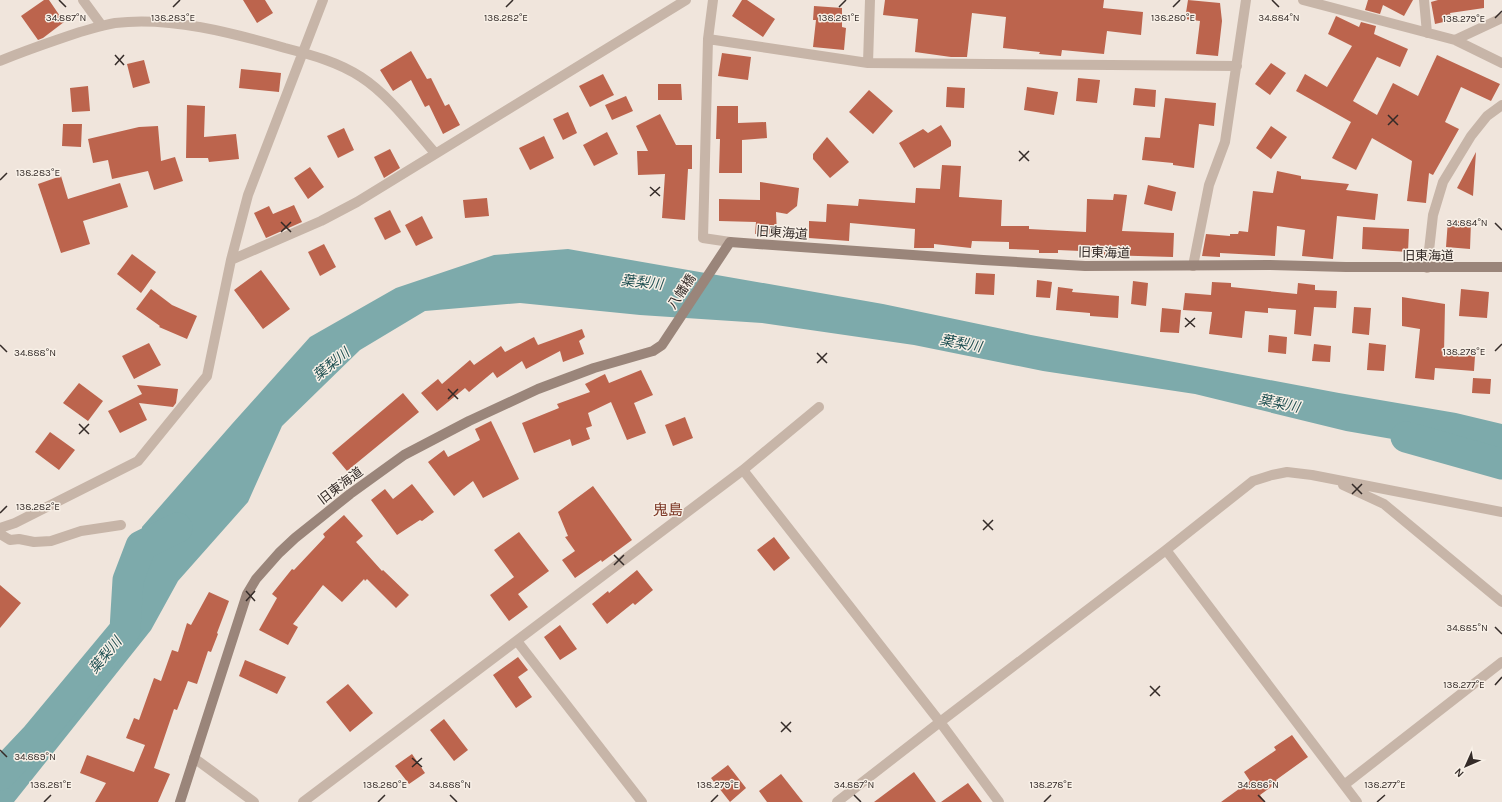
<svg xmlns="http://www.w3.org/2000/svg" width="1502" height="802" font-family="Karla,'Noto Sans JP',sans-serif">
<rect width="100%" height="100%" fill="#f0e5dc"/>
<path fill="#7daaab" d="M568,249L883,304L1031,335L1339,393L1456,413L1502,424V466L1479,454L1346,431L1195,394L1043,371L914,345L762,323L640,315L520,303L425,311L360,350L282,426L248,502L178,581L151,630L14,802H0V775L56,717L125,630L128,580L141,546L142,527L232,424L310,337L396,288L494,255Z"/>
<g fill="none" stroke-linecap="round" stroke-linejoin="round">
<path stroke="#7daaab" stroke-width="31" d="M1406,437L1502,464
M0,775L36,737L125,630L128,580L141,546L177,528"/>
</g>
<path fill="#bc644d" d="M44,0H49L64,22L43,38L38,40L21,16Z
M243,0H265L273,13L257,23Z
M742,0H747L775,19L763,37L732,16Z
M885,0H1104L1103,8L1143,12L1141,35L1107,31L1104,54L1062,50L1061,56L1039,54L1040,52L1003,48L1006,17L972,13L967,57H951L915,52L918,19L883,15Z
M1188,0L1220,3L1222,21L1218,56L1196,54L1200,21L1185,19Z
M1368,0H1413L1404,16L1383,5L1380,14L1365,10Z
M1438,0H1484V8L1450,13L1452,20L1435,24L1431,2Z
M814,6L842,8V27L846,28L844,50L813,47L816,20H813Z
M1336,16L1359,27L1361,22L1376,26L1374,34L1408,49L1400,67L1377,57L1353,101L1377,115L1393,83L1418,96L1437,55L1500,84L1491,101L1461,87L1445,122L1459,129L1433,175L1429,173L1426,203L1407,201L1412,161L1372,138L1356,170L1332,158L1351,122L1296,91L1305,74L1327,87L1352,46L1328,34Z
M411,51L427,79L431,78L445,106L449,104L460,125L443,134L429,105L425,107L411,80L393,91L380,70Z
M722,53L751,57L748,80L718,76Z
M144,60L150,83L133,88L127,64Z
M1271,63L1286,73L1270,95L1255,84Z
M241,69L281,73L279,92L239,88Z
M603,74L614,95L590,107L579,86Z
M1078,78L1100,80L1097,103L1076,101Z
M658,84H681L682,100H658Z
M88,86L90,111L72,112L70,88Z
M947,87L965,88L964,108L946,107Z
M1027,87L1058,92L1054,115L1024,110Z
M1135,88L1156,90L1155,107L1133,105Z
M869,90L893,111L873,134L849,112Z
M626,96L633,111L612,120L605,105Z
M1165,98L1216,103L1214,126L1199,124L1194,168L1173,165V163L1142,160L1145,137L1160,138Z
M187,105L205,106L204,137L236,134L239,159L209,162L208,158H186Z
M717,106H738V123L766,122L767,138L742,140V173H719L720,139H716Z
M568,112L577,133L563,140L553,119Z
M660,114L676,145H692V169H688L685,220L662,218L665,174L638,175L637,151H648L636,126Z
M63,124H82L81,147L62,146Z
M941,125L951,141V146L914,168L899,143L923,129L928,133Z
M158,126L161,161L175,157L183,181L154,190L148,171L112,179L108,160L93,163L88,139L139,127Z
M1271,126L1287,137L1271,159L1256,148Z
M344,128L354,150L338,158L327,136Z
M607,132L618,154L594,166L583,145Z
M544,136L554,158L530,170L519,148Z
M827,137L849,162L830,178L813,159V154Z
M390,149L400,168L384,178L374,157Z
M1476,152L1473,196L1457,188Z
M942,165L961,166L959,197L1002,200L1001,226H1029V229L1086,232L1087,199L1113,200L1114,194L1127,195L1122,231L1174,233L1173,257L1104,255V252L1058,250V253H1039V250L1009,249V242L972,241L971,248L934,244V248H914L915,229L850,223L849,241L809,238V221L826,222L827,204L858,206L859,199L915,203L916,188L940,189Z
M310,167L324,187L308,199L294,178Z
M1277,171L1301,176V179L1349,184L1346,190L1378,194L1375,220L1337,216L1333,259L1302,256L1305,230L1277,226L1275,256L1220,253V257L1202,256L1206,234L1230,236V234H1238L1239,231L1248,232L1253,191L1273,193Z
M61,176L68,199L120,183L128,207L83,221L90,244L61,253L38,184Z
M760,182L799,188L797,206L787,214L776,212L777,234H755L756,222L719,221V199L760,200Z
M1148,185L1176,192L1172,211L1144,204Z
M487,198L489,216L465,218L463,200Z
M294,205L302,222L266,238L254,213L269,206L273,214Z
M390,210L401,232L385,240L374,218Z
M422,216L433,238L416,246L405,225Z
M1448,220L1471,222L1470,249L1446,247Z
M1363,227L1409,229L1408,252L1362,249Z
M324,244L336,267L320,276L308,252Z
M132,254L156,272L141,293L117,274Z
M261,270L290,309L263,329L234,290Z
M976,273L995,274L994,295L975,294Z
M1037,280L1052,282L1050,298L1036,297Z
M1133,281L1148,283L1146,306L1131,304Z
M1212,282L1231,283V287L1297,294L1298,283L1315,285V290L1337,291L1336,308L1314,307L1311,336L1294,334L1296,310L1268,308V313L1245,311L1242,338L1209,334L1212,312L1183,310L1185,293L1211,295Z
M1058,287L1073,289L1072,292L1119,296L1118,318L1090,316V313L1056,310Z
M151,289L172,305L197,316L187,339L159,327L160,326L136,309Z
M1461,289L1489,292L1487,318L1459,316Z
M1402,297L1445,304L1444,353L1475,356L1474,371L1435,368L1434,380L1415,378L1420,329L1402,326Z
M1354,307L1371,308L1369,335L1352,333Z
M1162,308L1181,310L1179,333L1160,332Z
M582,329L585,337L579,341L584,354L563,362L560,351L526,369L522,361L497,378L493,372L469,392L465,388L437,411L421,393L438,379L442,384L470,360L474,365L501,346L505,352L534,337L538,345Z
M1269,335L1287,337L1286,354L1268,352Z
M149,343L161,365L134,379L122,356Z
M1369,343L1386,345L1384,371L1367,370Z
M1314,344L1331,346L1330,362L1312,361Z
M641,370L653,395L634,403L646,433L627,440L611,402L588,413L592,426L586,428L590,439L572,446L570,439L534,453L522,423L559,408L557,404L590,392L585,384L605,374L609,383Z
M1473,378L1491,379L1490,394L1472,393Z
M79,383L103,401L88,421L63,403Z
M137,385L178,389L176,403L173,407L139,403L147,420L120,433L108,411L142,394Z
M403,393L419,412L347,471L332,453Z
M685,417L693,438L673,446L665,425Z
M491,421L519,479L483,498L473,481L454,496L428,462L444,450L448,457L480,440L475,429Z
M50,432L75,450L59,470L35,452Z
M412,484L434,512L422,521L420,520L397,535L371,500L385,489L393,499Z
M593,486L632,540L602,562L601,560L575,578L562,560L575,551L565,537L568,536L558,512Z
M344,515L363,536L356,542L382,571L383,570L409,595L396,608L367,579L365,581L364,579L342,602L323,585L293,624L298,627L288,645L259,630L277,598L272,594L292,569L294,570L325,537L323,534Z
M519,532L549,571L518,594L528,607L509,621L490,595L514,577L494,550Z
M774,537L790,558L774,571L757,550Z
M637,570L653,590L635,605L633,603L607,624L592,604L608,591L609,593Z
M0,585L21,603L0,628Z
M209,592L229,601L217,633L218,634L211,652L208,651L197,684L188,681L177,710L174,709L154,768L170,774L158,802H95L106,783L80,773L87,755L134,772L145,745L126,738L134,718L139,720L154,678L161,681L172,650L178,652L187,623L191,625Z
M560,625L577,649L560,660L544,637Z
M518,657L528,670L518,677L532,697L516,708L493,675Z
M245,660L286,677L277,694L239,676Z
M348,684L373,713L350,732L326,702Z
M444,719L468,750L454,761L430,730Z
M1292,735L1308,757L1276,780L1278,782L1260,795L1265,802H1221L1250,781L1244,772L1276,750L1274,747Z
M412,754L425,773L409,784L395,766Z
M728,765L746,788L730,802L711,778Z
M914,772L936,802H874Z
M781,774L803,802H767L759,791Z
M968,783L982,802H941Z"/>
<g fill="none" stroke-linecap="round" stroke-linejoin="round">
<path stroke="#c7b5a8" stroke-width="10" d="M83,0L102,26
M713,0L708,39L703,238L730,242
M1303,0L1455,40L1502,63
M1424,0L1427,33
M708,39L868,63L1237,66
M1455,40L1502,18
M0,61C26,50 53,41 80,32C91,29 103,25 115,23C169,16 233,33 285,48C312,55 338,62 361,77C389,95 413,128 435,153
M868,63L870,0
M231,260L248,195L323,0
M1193,266L1209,185L1225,142L1246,0
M1427,268L1433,215L1443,182L1471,136L1487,116L1502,105
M743,470L940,722L999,802
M1343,485L1384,504L1502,602
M0,528L15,523L138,461L207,376L231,260L321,221L357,202L686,0
M0,534L10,540L19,539L34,542L51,541L81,531L121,525
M1166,550L1357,802
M517,641L642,802
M194,758L254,802
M1344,785L1502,662
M303,802L743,470L819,407
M837,802L940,722L1166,550L1253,481L1272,475L1287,472L1312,475L1502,512"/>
<path stroke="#9a857a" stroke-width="10" d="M180,802L247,594L256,579L279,553L295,538L350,494L404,455L469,421L538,389L594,368L653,351L662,345L730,242L983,260L1085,266L1270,265L1346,267H1502"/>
</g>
<path fill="none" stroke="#342b28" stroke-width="1.5" d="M59,0L66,7M1272,0L1279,7M173,7L180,0M506,7L513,0M839,7L846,0M1173,7L1180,0M1495,18L1502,11M115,55L124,65M115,65L124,55M1388,115L1398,125M1388,125L1398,115M1019,151L1029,161M1019,161L1029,151M0,180L7,173M650,187L660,196M650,196L660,187M281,222L291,232M1495,223L1502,230M281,232L291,222M1185,318L1195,327M1185,327L1195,318M0,345L7,352M1495,351L1502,344M817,353L827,363M817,363L827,353M448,389L458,399M448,399L458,389M79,424L89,434M79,434L89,424M1352,484L1362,494M1352,494L1362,484M0,513L7,506M983,520L993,530M983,530L993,520M614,555L624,565M614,565L624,555M246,591L255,601M246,601L255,591M1495,627L1502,634M1495,685L1502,677M1150,686L1160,696M1150,696L1160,686M781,722L791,732M781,732L791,722M0,750L7,757M412,758L422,767M412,767L422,758M450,795L457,802M854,795L861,802M1258,795L1265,802M44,802L51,795M378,802L385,795M711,802L718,795M1044,802L1051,795M1377,802L1385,795"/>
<g text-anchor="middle" stroke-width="3" stroke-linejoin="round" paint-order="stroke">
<g font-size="13" fill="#342b28" stroke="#f8f0e7">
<text transform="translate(782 232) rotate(4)" y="5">旧東海道</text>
<text transform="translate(1104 252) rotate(1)" y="5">旧東海道</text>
<text x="1428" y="260">旧東海道</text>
<text transform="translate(681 291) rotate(-56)" y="5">八幡橋</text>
<text transform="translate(340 485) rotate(-37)" y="5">旧東海道</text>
</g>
<g font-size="14" font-style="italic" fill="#215153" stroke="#f8f0e7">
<text transform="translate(642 282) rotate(6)" y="5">葉梨川</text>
<text transform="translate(961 343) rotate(10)" y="5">葉梨川</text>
<text transform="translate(331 364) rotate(-39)" y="5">葉梨川</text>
<text transform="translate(1279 403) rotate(12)" y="5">葉梨川</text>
<text transform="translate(105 655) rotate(-50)" y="5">葉梨川</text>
</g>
<g font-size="15" fill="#7d3927" stroke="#f8f0e7">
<text x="668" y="515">鬼島</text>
</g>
</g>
<g font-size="10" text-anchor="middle" fill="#342b28" stroke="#f8f0e7" stroke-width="3" stroke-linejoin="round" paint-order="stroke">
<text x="66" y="21">34.887°N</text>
<text x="173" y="21">138.283°E</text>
<text x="506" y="21">138.282°E</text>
<text x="839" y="21">138.281°E</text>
<text x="1173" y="21">138.280°E</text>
<text x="1279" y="21">34.884°N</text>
<text x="1464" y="22">138.279°E</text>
<text x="38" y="176">138.283°E</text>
<text x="1467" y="226">34.884°N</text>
<text x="1464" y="355">138.278°E</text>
<text x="35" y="356">34.888°N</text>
<text x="38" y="510">138.282°E</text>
<text x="1467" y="631">34.885°N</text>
<text x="1464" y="688">138.277°E</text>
<text x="35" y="760">34.889°N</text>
<text x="51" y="788">138.281°E</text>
<text x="385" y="788">138.280°E</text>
<text x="718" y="788">138.279°E</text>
<text x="1051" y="788">138.278°E</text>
<text x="1385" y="788">138.277°E</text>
<text x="450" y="788">34.888°N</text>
<text x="854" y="788">34.887°N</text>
<text x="1258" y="788">34.886°N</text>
</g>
<g transform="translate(1466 766) rotate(225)" stroke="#f8f0e7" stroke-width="3" paint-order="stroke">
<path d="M0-3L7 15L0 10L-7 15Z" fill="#342b28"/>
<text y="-6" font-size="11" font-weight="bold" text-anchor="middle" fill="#342b28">N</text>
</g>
</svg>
